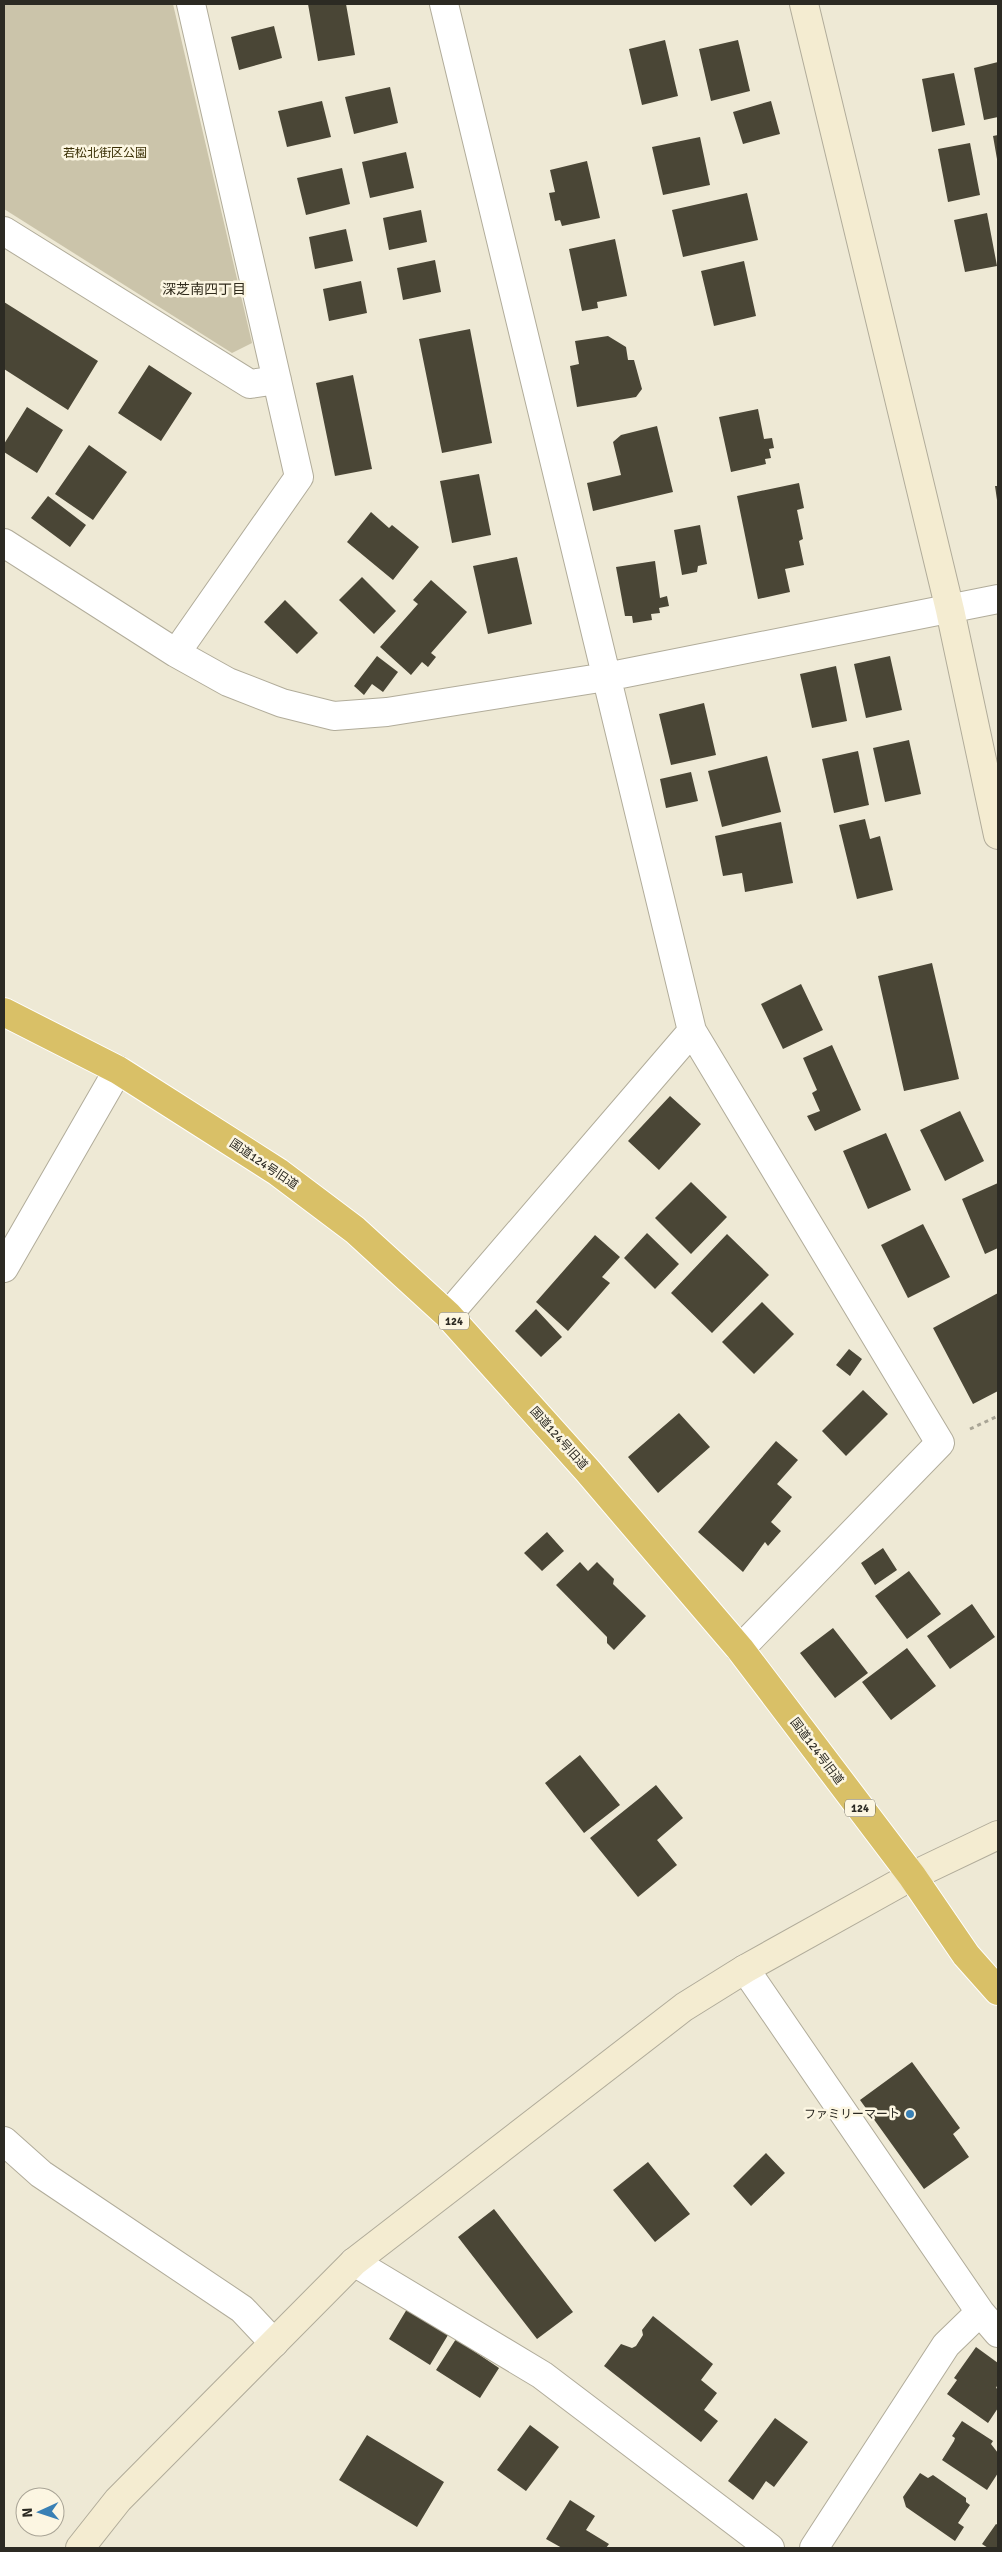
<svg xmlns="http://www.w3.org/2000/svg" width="1002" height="2552" font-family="Signika,'Noto Sans JP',sans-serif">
<rect width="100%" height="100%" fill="#eee9d5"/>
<path fill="#cbc4aa" d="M4,4H173L252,343L232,353L4,209Z"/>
<path fill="#4a4636" d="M308,4H346L355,55L318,61Z
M274,26L282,58L239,70L231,37Z
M665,40L678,96L642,105L629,49Z
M738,40L750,91L711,101L699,49Z
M998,62V117L984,120L974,68Z
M954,73L965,125L932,132L922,79Z
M390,87L398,123L354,134L345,97Z
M322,101L331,137L287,147L278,111Z
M771,101L780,134L743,144L733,112Z
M998,135V159H997L993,136Z
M700,137L710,185L663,195L652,147Z
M970,143L980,195L948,202L938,149Z
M406,152L414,188L370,198L362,162Z
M587,161L600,218L562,226L560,220L555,221L549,193L555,192L550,170Z
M342,168L350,204L306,215L297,178Z
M747,193L758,240L683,257L672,210Z
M421,210L427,242L389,250L383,218Z
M987,213L997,266L965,272L954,220Z
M346,229L353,261L315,269L309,237Z
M615,239L627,296L597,302L598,308L582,311L569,249Z
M435,260L441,292L403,300L397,268Z
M744,261L756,316L714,326L701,271Z
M361,281L367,313L329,321L323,289Z
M4,302L98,361L68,410L4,369Z
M470,329L492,443L442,453L419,339Z
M608,336L626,347L628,360H634L642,389L636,397L577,407L570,366L579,364L575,341Z
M149,365L192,393L161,441L118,413Z
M353,375L372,469L335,476L316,383Z
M27,407L63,430L37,473L4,452V444Z
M758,409L764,439L772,438L774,448L769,449L771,458L765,459L766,464L731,472L719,417Z
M657,426L673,492L593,511L587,483L621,475L613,442L621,435Z
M89,445L127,472L93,520L55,494Z
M479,474L491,535L452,543L440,481Z
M799,483L804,508L797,510L803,539L799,541L804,565L785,569L790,592L758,599L737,496Z
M995,486H998V500H997Z
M48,496L86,525L70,547L31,518Z
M371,512L389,528L392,525L419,547L393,580L347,542Z
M700,525L707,564L698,566L697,572L682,575L674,530Z
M517,557L532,624L488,634L473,566Z
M655,561L660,598L667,596L669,606L659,608L660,613L651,614L652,620L633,623L632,616H625L616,567Z
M362,577L396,611L374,634L339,600Z
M431,580L467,612L431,653L436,657L428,667L422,662L411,675L380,647L418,604L413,600Z
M285,600L318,633L297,654L264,622Z
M377,656L398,672L383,692L372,684L364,695L354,686Z
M890,656L902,710L866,718L854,664Z
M836,666L847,721L812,728L800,674Z
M704,703L716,755L671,765L659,714Z
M909,740L921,794L885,802L873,748Z
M858,751L869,805L834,813L822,759Z
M767,756L781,812L722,827L708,771Z
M691,772L698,801L666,808L660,779Z
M865,819L870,839L880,836L893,890L857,899L839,825Z
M781,822L793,883L745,892L742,873L723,876L715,836Z
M932,963L959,1079L904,1091L878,976Z
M801,984L823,1030L783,1049L761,1004Z
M832,1045L861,1110L815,1131L807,1116L820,1111L812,1093L817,1090L803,1058Z
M670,1096L701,1124L659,1170L628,1141Z
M960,1111L984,1161L945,1181L920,1130Z
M886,1133L911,1190L868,1209L843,1151Z
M691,1182L727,1217L691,1254L655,1218Z
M998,1183V1248L985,1254L962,1199Z
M923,1224L950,1277L908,1298L881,1245Z
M647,1233L679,1264L655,1289L624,1258Z
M727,1234L769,1275L712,1333L671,1293Z
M595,1235L620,1257L602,1277L610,1283L568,1331L536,1302Z
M998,1293V1391L973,1404L933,1328Z
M762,1302L794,1334L754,1374L722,1342Z
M536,1309L562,1337L541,1357L515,1331Z
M849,1349L862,1359L850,1376L836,1365Z
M863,1390L888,1414L846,1456L822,1431Z
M679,1413L710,1447L658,1493L628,1457Z
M776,1441L798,1460L777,1484L792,1497L771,1522L781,1531L768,1546L765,1542L743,1572L698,1532Z
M547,1532L564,1551L542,1571L524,1553Z
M883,1548L897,1570L875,1585L861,1563Z
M580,1562L588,1571L597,1562L614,1579L613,1584L646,1616L614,1650L607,1643V1637L556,1585Z
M909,1571L941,1614L907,1639L875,1596Z
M972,1604L995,1637L950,1669L927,1636Z
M833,1628L868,1673L835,1698L800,1653Z
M907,1648L936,1686L891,1720L862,1682Z
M580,1755L620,1805L584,1833L545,1783Z
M656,1785L683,1818L657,1840L677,1865L638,1897L590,1838Z
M912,2062L960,2128L953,2134L969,2157L924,2189L860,2100Z
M766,2153L785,2173L751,2206L733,2186Z
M648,2162L690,2214L655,2242L613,2190Z
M494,2209L573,2312L537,2339L458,2237Z
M407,2309L448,2335L430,2365L389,2339Z
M653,2316L713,2364L701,2380L717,2393L704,2410L718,2421L701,2442L604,2366L621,2344L632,2348L636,2346L643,2335L642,2330Z
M456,2339L499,2368L480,2398L436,2370Z
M976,2347L998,2363V2384L996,2388L998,2389V2408L988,2423L947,2394L957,2380L954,2378Z
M775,2418L808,2442L774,2487L766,2481L753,2500L728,2481Z
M962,2421L993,2441L991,2444L998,2453V2473L987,2490L942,2460L954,2441L955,2438L952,2436Z
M530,2425L559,2447L526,2491L497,2470Z
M367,2435L444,2482L417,2527L339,2480Z
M920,2473L928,2478L933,2475L966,2498V2502L970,2505L958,2523L964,2527L955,2541L906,2507L903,2497Z
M570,2500L595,2516L586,2530L609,2544L606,2548H562L546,2539Z
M996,2524L998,2525V2548H988L982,2544Z"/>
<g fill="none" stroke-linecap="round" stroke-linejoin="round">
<defs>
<path id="street" d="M444,4L692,1031L940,1443L740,1649
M4,231L250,384L277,380
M4,543L176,653L228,682L282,703L334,716L387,712L606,677L998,599
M176,653L299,477L191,4
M4,1268L118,1070
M448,1315L692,1031
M745,1969L980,2312
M4,2141L41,2174L242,2309L274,2343
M354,2262L542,2375L770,2548
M814,2548L946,2345L980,2312L998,2333"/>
<path id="secondary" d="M804,4L950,610L998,835
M80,2548L118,2500L354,2262L684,2007L745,1969L912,1876L998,1835"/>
<path id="highway" d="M4,1012L118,1070L278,1172L355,1230L448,1315L587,1470L740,1649L912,1876L966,1955L998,1991"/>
</defs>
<use href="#street" stroke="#b1ac9a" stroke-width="30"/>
<use href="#secondary" stroke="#b1ac9a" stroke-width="30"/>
<use href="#highway" stroke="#fff" stroke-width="30"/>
<path stroke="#a8a495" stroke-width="3" stroke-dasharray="4 4" stroke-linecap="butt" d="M970,1429L998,1416"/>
<use href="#street" stroke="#fff" stroke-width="28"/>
<use href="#secondary" stroke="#f4ecd1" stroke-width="28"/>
<use href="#highway" stroke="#d9c067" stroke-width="28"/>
</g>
<circle fill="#3980b5" stroke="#fcf6e2" stroke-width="2" cx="910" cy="2114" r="5"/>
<g text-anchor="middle" stroke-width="5" stroke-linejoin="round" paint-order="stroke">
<g fill="#fcf6e2" stroke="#6a675c" stroke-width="1">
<rect x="439" y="1312.5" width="30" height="17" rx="4"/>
<rect x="845" y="1799.5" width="30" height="17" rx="4"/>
</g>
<g font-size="11" font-weight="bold" fill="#2c2a23">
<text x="454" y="1325">124</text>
<text x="860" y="1812">124</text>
</g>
<g font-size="12" fill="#3a2f04" stroke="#fcf6e2">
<text x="105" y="157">若松北街区公園</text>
</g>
<g font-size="12" fill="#2c2a23" stroke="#fcf6e2">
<text transform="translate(264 1164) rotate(34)" y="4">国道124号旧道</text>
<text transform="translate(559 1438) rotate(48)" y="4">国道124号旧道</text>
<text transform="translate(817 1751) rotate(53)" y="4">国道124号旧道</text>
</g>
<g font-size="12" fill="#2c2a23" stroke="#fcf6e2" text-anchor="end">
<text x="900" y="2118">ファミリーマート</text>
</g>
<g font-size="14" fill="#302b1c" stroke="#fcf6e2">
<text x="204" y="294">深芝南四丁目</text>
</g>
</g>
<rect width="1002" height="2552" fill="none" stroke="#2c2a23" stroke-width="10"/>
<g transform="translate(40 2512) rotate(267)"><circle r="24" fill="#fcf6e2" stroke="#a9a496"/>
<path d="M0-4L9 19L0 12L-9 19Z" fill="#3980b5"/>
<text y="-8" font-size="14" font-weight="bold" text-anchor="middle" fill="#2c2a23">N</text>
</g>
</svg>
